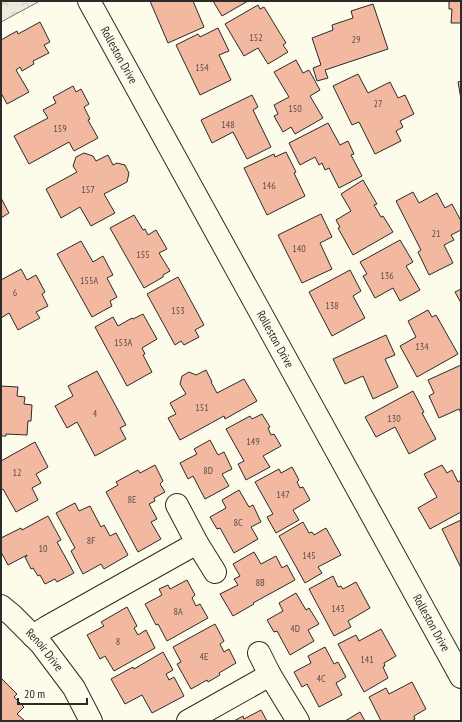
<svg xmlns="http://www.w3.org/2000/svg" width="462" height="722" font-family="'PT Sans Narrow',sans-serif">
<defs>
<pattern id="forest-crowns" width="20" height="18" patternUnits="userSpaceOnUse"><rect width="20" height="18" fill="#ecebdb"/><path d="M2 6a3 3 0 1 1 6 0M12 15a3 3 0 1 1 6 0" fill="none" stroke="#cbcabc"/></pattern>
</defs>
<rect width="100%" height="100%" fill="#fdfbea"/>
<path fill="url(#forest-crowns)" stroke="#74746e" d="M1,1H40L1,22Z"/>
<path fill="#f2b8a0" stroke="#2b2b2b" d="M150,1H193L204,27L168,43Z
M213,1H248L222,16Z
M449,1H461V23H451L452,9H449Z
M373,4L388,49L325,70L328,78L317,81L313,68L321,65L312,38L333,30L332,25L353,18L351,11Z
M258,5L260,9L264,7L286,43L283,45L288,52L268,64L258,48L244,56L225,24Z
M40,22L50,42L44,45L49,53L33,61L34,64L22,71L20,67L16,70L29,92L7,104L1,93V40L17,31L18,34Z
M218,28L229,51L219,55L231,80L200,95L176,45L198,34L200,37Z
M296,60L303,73L309,70L320,90L310,96L323,118L295,134L291,127L283,132L274,116L278,114L274,105L289,97L274,72Z
M358,74L368,93L390,82L398,98L405,95L414,114L400,121L403,127L396,131L401,141L375,154L359,122L352,125L333,86Z
M461,81V99L458,82Z
M73,86L76,92L81,89L89,104L84,107L90,119L88,120L98,138L74,151L69,142L29,164L14,136L48,118L43,110L56,103L53,97Z
M252,95L258,107L253,110L271,147L247,159L233,132L212,143L201,120Z
M328,123L340,145L348,141L354,154L351,155L362,176L339,188L329,168L325,170L322,163L319,165L315,157L300,165L289,143Z
M286,152L296,172L294,173L305,196L267,215L244,168L274,154L275,157Z
M84,153L93,156L96,161L108,155L113,165L117,163L125,165L129,173L127,182L104,194L115,213L91,226L80,207L61,218L46,189L77,172L73,166L76,157Z
M363,180L377,204L374,205L381,217L383,216L393,232L353,255L338,228L340,227L336,220L351,211L341,194Z
M413,192L419,203L437,193L445,208L452,204L461,221V230L451,235L454,240L444,245L453,263L429,275L418,252L421,250L396,201Z
M1,198L9,213L1,218Z
M321,214L332,237L320,243L332,269L302,283L278,235Z
M134,215L143,230L145,229L148,235L156,230L167,249L159,253L170,271L163,275V277L144,288L110,228Z
M400,240L413,262L406,266L420,290L400,301L393,288L375,298L363,276L367,274L360,262Z
M81,241L93,262L103,256L113,275L107,278L117,297L110,301L112,306L92,317L57,254Z
M21,269L27,280L36,275L45,292L42,294L48,306L36,312L40,318L18,330L9,313L1,318V280Z
M350,270L361,291L353,296L365,318L332,336L309,292Z
M178,277L204,325L195,330L199,337L184,345L181,341L175,345L147,294Z
M461,289V303L455,292Z
M428,310L432,317L436,315L458,354L417,377L400,346L416,337L408,321Z
M143,314L157,339L142,348L145,354L143,355L152,372L127,386L95,327L113,317L118,326L132,318L133,319Z
M386,335L395,355L385,359L398,387L373,399L363,376L345,384L333,359Z
M461,365V413L459,409L439,418L429,396L434,393L428,380Z
M206,370L212,382H211L217,393L244,379L257,401L225,419L224,416L180,440L168,418L176,414L170,403L186,394L180,384L182,376L189,372L196,375Z
M97,371L126,425L120,428L126,439L95,456L77,422L67,428L55,406L73,396L68,386Z
M1,386L18,387L17,396L25,397L24,404L32,405L31,421H28L27,435L6,434V436H1Z
M413,391L424,412L422,413L436,439L409,454L395,427L376,437L365,417Z
M262,414L270,427L268,428L271,435L274,434L281,446L263,456L270,467L246,480L238,464L244,461L226,429L250,416L252,419Z
M210,440L218,455L224,452L232,469L222,474L229,486L205,499L193,476L188,479L180,463L197,454L194,449Z
M35,442L48,467L36,474L41,483L32,488L38,500L16,512L3,489L1,490V461Z
M155,465L163,481L160,484L165,492L154,498L155,501L149,504L157,519L151,522L161,539L138,552L106,492L118,485L116,482L138,470L140,473Z
M442,465L447,473L452,470L458,482L461,480V512L430,529L418,508L437,497L424,474Z
M292,467L299,480L297,482L300,488L303,487L310,500L293,510L299,520L276,533L267,517L273,514L255,482L279,469L281,473Z
M239,490L249,507L253,505L261,522L251,527L258,539L234,553L220,528L217,529L210,517L226,508L222,500Z
M75,503L79,511L90,506L101,527L104,525L110,536L116,533L128,555L104,569L101,564L83,574L71,551L75,548L56,513Z
M48,516L61,540L57,542L74,573L57,582L55,579L45,584L40,575L38,576L33,568L31,569L25,557L27,556V555L8,565L1,552V538L21,528L22,530Z
M461,520V568L442,529Z
M303,522L309,533L312,532L314,535L326,528L341,555L318,567L322,573L305,583L279,536Z
M254,552L261,564L276,556L282,568L287,565L295,580L253,603L254,604L233,616L220,594L238,585L234,579L240,576L233,564Z
M333,576L338,587L341,586L343,589L356,582L370,608L348,621L351,627L334,636L309,589Z
M187,580L195,595L192,598L196,606L200,604L208,618L167,641L158,624L156,625L145,604L162,595L159,589L168,585L170,589Z
M296,593L306,610L309,608L319,624L308,630L314,641L290,655L277,631L274,632L267,620L283,611L279,603Z
M127,607L137,626L134,628L138,635L146,630L155,648L114,671L105,656L100,659L87,635L104,626L101,622Z
M215,624L224,641L220,644L224,652L229,649L236,663L219,673L220,675L208,682L207,680L191,689L177,664L181,662L173,647Z
M381,629L396,656L384,663L385,666L383,667L388,678L364,692L338,644L356,635L359,641Z
M325,647L334,664L338,662L346,677L336,683L342,695L319,707L307,684L302,687L294,672L311,663L308,656Z
M163,652L173,670L166,674L169,680L174,677L184,696L152,713L142,695L125,704L111,679L133,667L134,669Z
M1,678L17,694L14,697L24,707L17,714L25,721H1Z
M412,682L426,709L414,716L415,719L413,720V721H381L369,697L386,688L389,694Z
M261,710L267,721H234L243,716L244,719Z
M360,712L365,721H345Z"/>
<g fill="none" stroke-linecap="round" stroke-linejoin="round">
<defs>
<g id="minor">
<path d="M177,505L197,543L215,572"/>
<path id="s1" d="M1,606L12,615L41,644L74,688L91,721"/>
<path d="M33,636L47,627L197,543"/>
<path d="M259,653L270,675L298,721"/>
<path d="M188,721L270,675"/>
</g>
<g id="major">
<path id="s2" d="M89,1L461,677"/>
</g>
</defs>
<use href="#minor" stroke="#2b2b2b" stroke-width="24"/>
<use href="#major" stroke="#2b2b2b" stroke-width="24"/>
<use href="#minor" stroke="#fdfbea" stroke-width="22"/>
<use href="#major" stroke="#fdfbea" stroke-width="22"/>
</g>
<g text-anchor="middle" stroke-width="3" stroke-linejoin="round" paint-order="stroke">
<g font-size="10" fill="#5d4e48">
<text x="256" y="41">152</text>
<text x="356" y="43">29</text>
<text x="202" y="71">154</text>
<text x="378" y="107">27</text>
<text x="295" y="112">150</text>
<text x="228" y="128">148</text>
<text x="60" y="132">159</text>
<text x="269" y="189">146</text>
<text x="88" y="193">157</text>
<text x="436" y="237">21</text>
<text x="299" y="252">140</text>
<text x="143" y="258">155</text>
<text x="387" y="279">136</text>
<text x="89" y="284">155A</text>
<text x="15" y="296">6</text>
<text x="332" y="309">138</text>
<text x="178" y="314">153</text>
<text x="123" y="346">153A</text>
<text x="422" y="350">134</text>
<text x="202" y="411">151</text>
<text x="95" y="417">4</text>
<text x="394" y="422">130</text>
<text x="253" y="445">149</text>
<text x="208" y="474">8D</text>
<text x="17" y="476">12</text>
<text x="283" y="498">147</text>
<text x="132" y="503">8E</text>
<text x="238" y="526">8C</text>
<text x="91" y="544">8F</text>
<text x="43" y="552">10</text>
<text x="309" y="559">145</text>
<text x="260" y="586">8B</text>
<text x="338" y="612">143</text>
<text x="178" y="615">8A</text>
<text x="295" y="632">4D</text>
<text x="118" y="645">8</text>
<text x="204" y="660">4E</text>
<text x="367" y="663">141</text>
<text x="321" y="682">4C</text>
</g>
<g font-size="12" fill="#2b2b2b" stroke="#fdfbea">
<text dy="4" stroke="none"><textPath href="#s2" startOffset="62">Rolleston Drive</textPath></text>
<text dy="4" stroke="none"><textPath href="#s2" startOffset="386">Rolleston Drive</textPath></text>
<text dy="4" stroke="none"><textPath href="#s2" startOffset="710">Rolleston Drive</textPath></text>
<text dy="4" stroke="none"><textPath href="#s1" startOffset="62">Renoir Drive</textPath></text>
</g>
</g>
<rect width="462" height="722" fill="none" stroke="#2b2b2b" stroke-width="4"/>
<path d="M18 698v6h69v-6" fill="none" stroke="#2b2b2b" stroke-width="2"/>
<text x="24" y="698" font-size="12" fill="#2b2b2b" stroke="#fdfbea" stroke-width="3" paint-order="stroke">20 m</text>
</svg>
